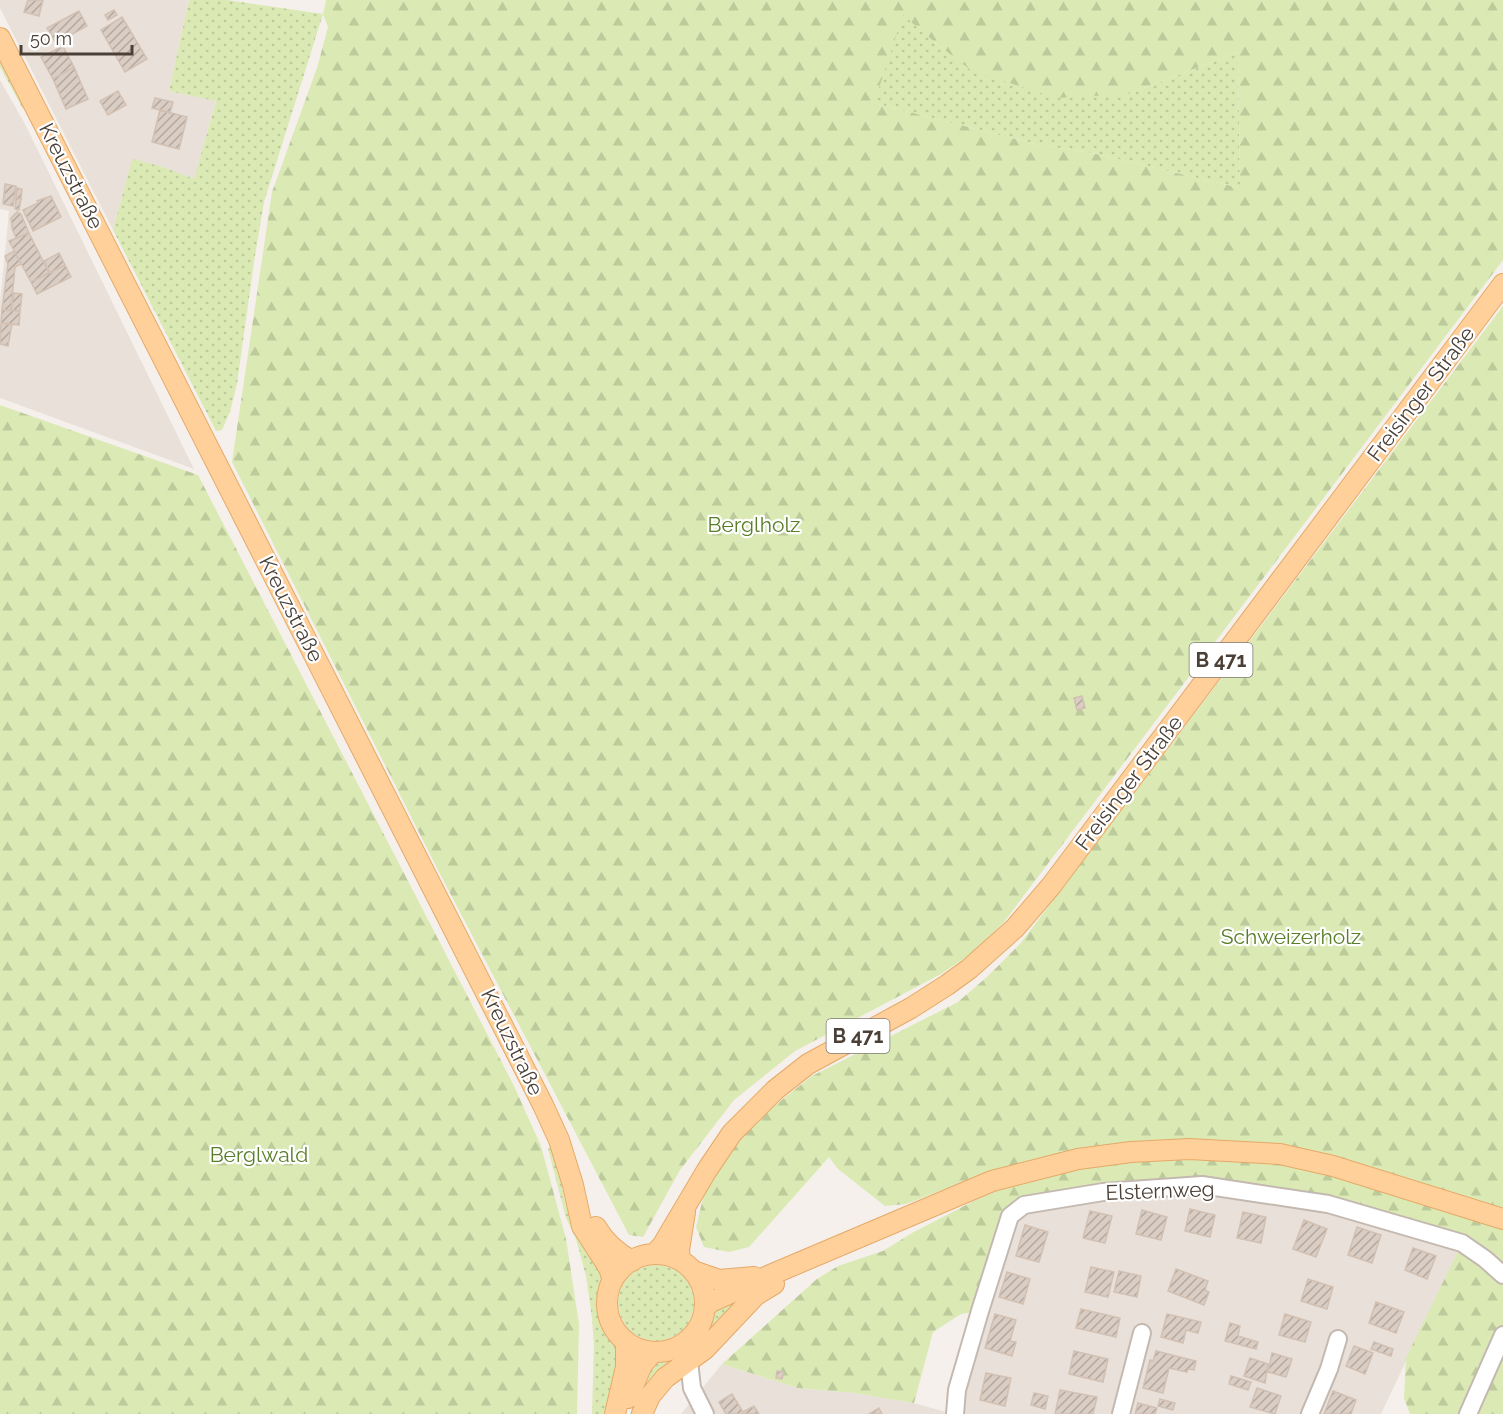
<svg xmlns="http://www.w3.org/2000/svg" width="1503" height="1414" font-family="Raleway,sans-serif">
<defs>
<pattern id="grass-dots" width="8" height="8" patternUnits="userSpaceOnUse" patternTransform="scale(1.5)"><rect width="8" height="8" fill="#dbeab4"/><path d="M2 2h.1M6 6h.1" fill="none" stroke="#bdca9c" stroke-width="1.8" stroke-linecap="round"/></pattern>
<pattern id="forest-firs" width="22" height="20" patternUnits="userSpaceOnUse" patternTransform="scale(1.5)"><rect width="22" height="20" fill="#dbeab4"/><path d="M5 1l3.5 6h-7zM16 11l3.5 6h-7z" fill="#bdca9c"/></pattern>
<pattern id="building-hatch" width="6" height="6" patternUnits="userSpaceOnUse" patternTransform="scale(1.5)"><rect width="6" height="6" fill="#dacdc3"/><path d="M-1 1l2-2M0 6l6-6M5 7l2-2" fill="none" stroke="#b3a89f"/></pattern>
</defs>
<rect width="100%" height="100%" fill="#f5f0eb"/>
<path fill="#e9e1d9" d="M0,0H189L169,91L216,100L194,180L160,167L132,160L113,230L0,8Z
M0,80L25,124L194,469L0,398V301L9,211L0,209Z
M1202,1185L1328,1204L1462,1243L1381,1414H955L980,1311L1024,1205Z
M722,1364L798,1388L854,1393L914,1403L953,1414H681Z"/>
<path fill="url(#grass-dots)" d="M189,0H227L323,14L264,202L254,262L237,384L230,412L222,430L216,431L113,230L132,159L160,166L194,179L216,101L169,91Z
M903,14L937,44L972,70L1128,94L1238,52L1240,188L1092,153L1039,145L873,103Z
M0,56L24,107L23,109L0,67Z
M551,1148L557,1164L566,1204L574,1224L602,1276L599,1305L602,1321L619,1350V1368L607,1414H592L594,1346L592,1318L586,1276L576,1239L566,1218L548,1149Z
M618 1303a38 38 0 1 1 76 0a38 38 0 1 1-76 0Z
M744,1296L635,1414H630C636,1396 641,1366 661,1358C675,1352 687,1350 698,1338C705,1331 706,1321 711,1313C718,1303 734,1300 744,1296Z"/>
<path fill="url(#forest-firs)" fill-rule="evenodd" d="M326,0H1503V260L1004,922L975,951L941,974L795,1051L734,1100L680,1170L643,1237L629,1235L439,872L232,462L272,192L317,68L328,27L323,14ZM903,15L937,44L972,71L1056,98L1128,94L1238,52L1240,188L1092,153L1039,145L874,103Z
M1503,306V1208L1335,1158L1076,1151L986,1173L906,1204L885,1206L838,1169L829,1157L749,1247L729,1252L704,1247L696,1227L703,1198L723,1162L755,1121L812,1076L958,1002L988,976L1020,944Z
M0,405L198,475L513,1084L541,1146L566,1239L579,1324L577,1414H0Z
M1187,1156L1278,1161L1331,1171L1503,1227V1414H1410L1404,1398L1406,1358L1462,1243L1328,1204L1202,1185L1024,1205L980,1311L961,1314L933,1332L914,1403L854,1393L798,1388L722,1364L817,1279L838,1266L883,1251L912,1233L997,1189L1077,1167Z"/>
<path fill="url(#building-hatch)" stroke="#d2c0b3" stroke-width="1.5" d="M28,0H43L39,16L24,12Z
M114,10L117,15L108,20L105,15Z
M79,11L87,26L56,43L47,28Z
M122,17L147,59L125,72L101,30Z
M63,46L74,67L53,79L41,57Z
M74,67L88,99L66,109L53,79Z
M118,91L126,105L108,115L100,101Z
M155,98L173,102L170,113L152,108Z
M160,110L187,117L179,149L152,142Z
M5,184L16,186L13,206L3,204Z
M17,188L22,189L21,199L16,198Z
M51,196L61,217L33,231L23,210L38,203L37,201Z
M16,198L21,199L19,210L15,209Z
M17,212L21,214L29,233L16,238L12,228L11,218Z
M29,233L49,273L31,282L9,241Z
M14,251L21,264L15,267L11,310H2L8,264L5,256Z
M59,253L65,265L50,273L44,261Z
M65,265L71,277L37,294L31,282Z
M14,293L22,294L20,311L11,310Z
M2,310L20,311L19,325L1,323Z
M1,323L12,324L8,346L0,344Z
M1082,696L1085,708L1077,710L1074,698Z
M1190,1209L1215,1215L1210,1237L1185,1231Z
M1142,1210L1167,1217L1161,1240L1136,1234Z
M1090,1211L1112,1216L1105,1243L1083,1238Z
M1243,1212L1266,1217L1261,1243L1237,1238Z
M1304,1220L1327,1229L1316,1257L1293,1249Z
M1025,1225L1048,1232L1039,1262L1016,1256Z
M1357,1227L1381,1235L1372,1263L1348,1255Z
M1413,1248L1436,1256L1427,1279L1405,1270Z
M1091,1267L1114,1272L1108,1297L1085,1292Z
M1176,1269L1208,1281L1205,1290L1209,1292L1204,1305L1168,1291Z
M1119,1271L1141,1276L1137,1297L1114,1292Z
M1007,1272L1030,1279L1023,1304L999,1297Z
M1308,1279L1333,1287L1327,1309L1301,1301Z
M1376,1302L1404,1312L1396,1333L1369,1323Z
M1081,1309L1120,1318L1116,1337L1076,1328Z
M995,1314L1016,1320L1010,1341L1016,1342L1012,1356L985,1348Z
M1167,1314L1201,1322L1198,1333L1186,1330L1183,1343L1161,1337Z
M1285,1314L1311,1322L1305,1342L1279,1335Z
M1230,1323L1240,1326L1238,1336L1258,1342L1256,1349L1225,1341Z
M1374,1342L1393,1349L1391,1356L1371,1349Z
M1354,1346L1373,1353L1365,1374L1346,1366Z
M1074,1351L1108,1359L1103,1382L1069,1374Z
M1156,1351L1196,1361L1194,1370L1188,1369L1187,1372L1169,1368L1163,1393L1143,1388L1150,1360L1153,1361Z
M1272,1353L1292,1359L1286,1377L1268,1372Z
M1250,1358L1268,1364L1265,1383L1244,1376Z
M777,1371L784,1372L782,1379L776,1378Z
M986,1373L1011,1378L1005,1406L980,1400Z
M1231,1376L1251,1382L1248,1390L1229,1384Z
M1257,1388L1281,1396L1275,1414L1250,1407Z
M1060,1390L1097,1397L1093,1414H1055Z
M1333,1391L1356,1400L1351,1414H1324Z
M1034,1393L1048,1396L1045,1409L1031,1405Z
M732,1394L743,1412L754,1406L759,1414H726L719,1402Z
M1160,1399L1175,1403L1173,1410L1158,1406Z
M1138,1403L1157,1408L1155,1414H1135Z
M879,1408L882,1414H869Z"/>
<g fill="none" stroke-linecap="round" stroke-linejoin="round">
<defs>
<path id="minor" d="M689,1361L692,1388L705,1414
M955,1414L957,1390L980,1311L1010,1216L1024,1205L1103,1192L1202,1185L1328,1204L1462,1243L1485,1259L1503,1275
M1121,1414L1142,1333
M1310,1414L1329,1369L1338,1339
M1468,1414L1503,1335"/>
<path id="major" d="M0,38L543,1105L559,1140L573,1185L582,1226L609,1268L613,1280
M596,1227C604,1241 617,1253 632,1261
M654,1254L662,1246L707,1170L732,1133L775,1090L808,1064L911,1008L947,985L969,969L1015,928L1051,886L1503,284
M607 1303a49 49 0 1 1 98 0a49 49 0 1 1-98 0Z
M680,1260L679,1250L685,1212
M693,1271L719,1280L754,1277
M705,1307L711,1302L768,1276L992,1181L1078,1159L1131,1152L1189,1149L1280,1154L1333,1166L1503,1219
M628,1398L642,1365L653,1352
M615,1414L626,1367V1342
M642,1414L650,1396L665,1378L705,1349L756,1295L774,1284"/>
</defs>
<use href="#minor" stroke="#c4b9b0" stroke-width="20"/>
<use href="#major" stroke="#e6a969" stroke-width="22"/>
<use href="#minor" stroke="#fff" stroke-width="16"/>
<use href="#major" stroke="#ffd09a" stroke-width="20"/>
</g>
<g text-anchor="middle" stroke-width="4.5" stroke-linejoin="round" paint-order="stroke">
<g fill="#fff" stroke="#807974" stroke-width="1.5">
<rect x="1189.5" y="643" width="63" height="34" rx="4.5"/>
<rect x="826.5" y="1019" width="63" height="34" rx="4.5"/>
</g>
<g font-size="20" font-weight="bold" fill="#4a4038">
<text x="1221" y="667">B 471</text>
<text x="858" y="1043">B 471</text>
</g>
<g font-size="21" fill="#4a4038" stroke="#fff">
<text transform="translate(71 176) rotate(63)" y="7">Kreuzstraße</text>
<text transform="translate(1421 394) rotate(-53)" y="7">Freisinger Straße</text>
<text transform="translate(291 609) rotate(63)" y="7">Kreuzstraße</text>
<text transform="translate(1129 783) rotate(-53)" y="7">Freisinger Straße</text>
<text transform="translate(512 1042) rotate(64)" y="7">Kreuzstraße</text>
<text transform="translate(1160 1191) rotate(-2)" y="7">Elsternweg</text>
</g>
<g font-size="21" fill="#597e2a" stroke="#fff">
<text x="754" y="532">Berglholz</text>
<text x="1291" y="944">Schweizerholz</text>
<text x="259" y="1162">Berglwald</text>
</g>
</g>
<path d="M21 45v9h111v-9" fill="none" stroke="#4a4038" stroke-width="3"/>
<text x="30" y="45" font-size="18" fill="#4a4038" stroke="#ffffff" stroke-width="4.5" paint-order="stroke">50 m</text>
</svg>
